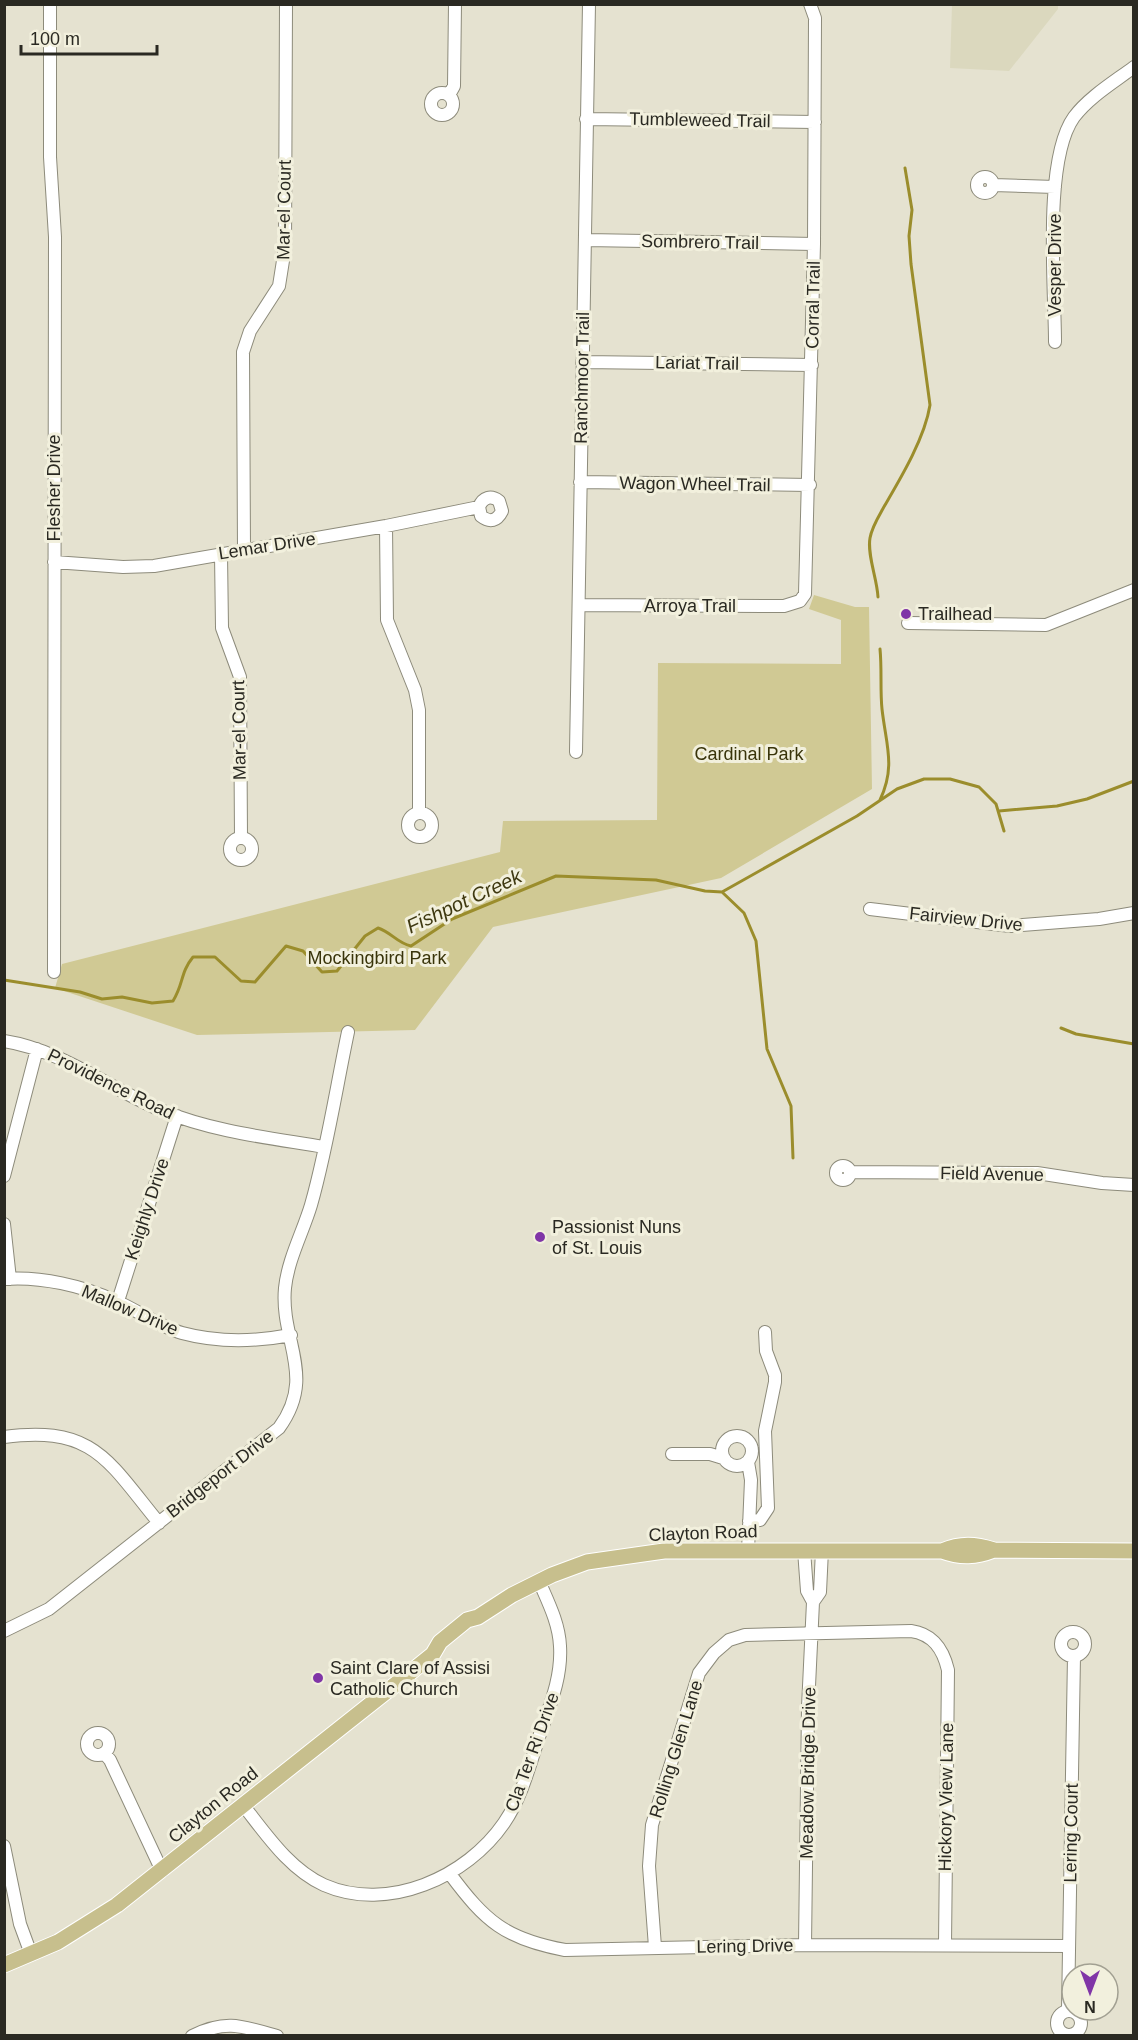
<svg xmlns="http://www.w3.org/2000/svg" width="1138" height="2040" font-family="Arial,sans-serif">
<rect width="100%" height="100%" fill="#e5e2d0"/>
<path fill="#dbd8be" d="M952,5L1058,4V9L1009,71L950,68Z"/>
<path fill="#d0c994" d="M814,595L855,607H869L872,789L721,878L493,927L415,1030L197,1035L55,988L62,964L500,852L503,821L657,820L658,663L841,664V620L809,609Z"/>
<g fill="none" stroke-linecap="round" stroke-linejoin="round">
<path stroke="#9b8d2c" stroke-width="3" d="M878,597C877,578 867,555 870,538C872,526 879,516 885,505C902,476 925,437 930,405L911,264L909,236L912,210L905,168
M880,649C882,669 880,690 882,709C886,745 896,766 880,800
M999,811L1057,806L1087,799L1134,781
M722,892L744,913L756,941L767,1049L791,1106L793,1158
M4,980L80,992L102,999L122,997L152,1003L173,1001C184,983 180,973 193,957H215L241,981L255,982L286,946L303,951L322,972L337,971L365,936L378,928C391,932 397,943 411,946L452,919L556,876L656,880L705,891L722,892L857,816L897,789L924,779H950L979,787L996,804L1004,831
M1061,1028L1076,1034L1134,1044"/>
<defs>
<path id="minor" d="M50,4V157L55,237L54,972
M431 104a11 11 0 1 1 22 0a11 11 0 1 1-22 0Z
M449,95L454,86L455,4
M586,119L815,122
M977 185a8 8 0 1 1 16 0a8 8 0 1 1-16 0Z
M993,185L1055,187
M586,240L814,244
M1055,342C1055,287 1043,160 1074,117C1089,97 1114,82 1134,67
M582,362L812,365
M580,482L810,485
M386,526L387,620L415,690L419,710V813
M244,550L243,352L250,331L279,286L285,248L286,4
M221,554L222,628L240,677L241,838
M54,562L123,567L154,566L386,526L479,507C483,497 491,495 499,501L502,511C497,521 490,523 481,516L479,507
M579,605L784,606L800,601L805,594L814,244L815,18L810,4
M908,623L1046,625L1134,590
M576,752L589,4
M408 825a12 12 0 1 1 24 0a12 12 0 1 1-24 0Z
M230 849a11 11 0 1 1 22 0a11 11 0 1 1-22 0Z
M870,909L1010,926L1099,919L1134,913
M4,1041C62,1050 110,1089 163,1111C214,1132 271,1138 324,1147
M836 1173a7 7 0 1 1 14 0a7 7 0 1 1-14 0Z
M850,1172L1037,1173L1102,1183L1134,1185
M4,1176L37,1049
M4,1224L10,1279
M4,1279C41,1276 83,1286 116,1301C139,1311 158,1326 182,1333C219,1343 254,1342 291,1335
M118,1301L177,1116
M722 1451a15 15 0 1 1 30 0a15 15 0 1 1-30 0Z
M4,1437C94,1425 108,1461 159,1523
M672,1454H710L723,1458
M748,1462L751,1480L748,1551
M749,1521L760,1520L768,1508L765,1431L775,1382V1375L766,1351L765,1332
M804,1550L807,1591L813,1602
M4,1631L49,1609L279,1428C317,1376 280,1341 285,1288C288,1259 303,1232 311,1205C327,1149 336,1089 348,1032
M1061 1644a12 12 0 1 1 24 0a12 12 0 1 1-24 0Z
M87 1744a11 11 0 1 1 22 0a11 11 0 1 1-22 0Z
M104,1753L110,1760L162,1871
M243,1805C266,1834 289,1869 324,1885C388,1913 467,1877 504,1823C522,1797 530,1764 540,1734C550,1705 562,1677 560,1646C559,1623 548,1602 539,1581
M4,1846L20,1924L31,1954
M450,1874C485,1921 505,1939 565,1950L805,1945L1069,1946
M805,1945L808,1707L813,1602L820,1592L822,1550
M655,1947L649,1866L652,1825L699,1673L714,1653L729,1640L745,1635L911,1631C933,1634 943,1649 948,1670L945,1944
M1068,2010L1074,1656
M1057 2023a12 12 0 1 1 24 0a12 12 0 1 1-24 0Z
M192,2036C226,2019 242,2026 277,2036"/>
<path id="major" d="M942,1551C961,1543 975,1544 994,1550L1134,1551
M4,1965L58,1942L117,1905L406,1676L433,1654L440,1642L467,1620L478,1617L512,1595L552,1575L587,1562L664,1551H942C961,1558 976,1557 994,1550"/>
</defs>
<use href="#minor" stroke="#8d8b7b" stroke-width="14"/>
<use href="#major" stroke="#fff" stroke-width="17"/>
<use href="#minor" stroke="#fff" stroke-width="12"/>
<use href="#major" stroke="#c7bf8d" stroke-width="15"/>
</g>
<g fill="#8035a7" stroke="#f2f0dd" stroke-width="2">
<circle cx="906" cy="614" r="6"/>
<circle cx="540" cy="1237" r="6"/>
<circle cx="318" cy="1678" r="6"/>
</g>
<g text-anchor="middle" stroke-width="6" stroke-linejoin="round" paint-order="stroke">
<g font-size="18" fill="#2a2922" stroke="#f2f0dd">
<text transform="translate(700 120) rotate(1)" y="6">Tumbleweed Trail</text>
<text transform="translate(284 210) rotate(-89)" y="6">Mar-el Court</text>
<text transform="translate(700 242) rotate(1)" y="6">Sombrero Trail</text>
<text transform="translate(1055 265) rotate(-90)" y="6">Vesper Drive</text>
<text transform="translate(813 305) rotate(-89)" y="6">Corral Trail</text>
<text transform="translate(697 363) rotate(1)" y="6">Lariat Trail</text>
<text transform="translate(582 378) rotate(-89)" y="6">Ranchmoor Trail</text>
<text transform="translate(695 484) rotate(1)" y="6">Wagon Wheel Trail</text>
<text transform="translate(54 488) rotate(-90)" y="6">Flesher Drive</text>
<text transform="translate(267 546) rotate(-9)" y="6">Lemar Drive</text>
<text x="690" y="612">Arroya Trail</text>
<text transform="translate(239 730) rotate(-91)" y="6">Mar-el Court</text>
<text transform="translate(966 919) rotate(6)" y="6">Fairview Drive</text>
<text transform="translate(111 1084) rotate(26)" y="6">Providence Road</text>
<text transform="translate(992 1174) rotate(1)" y="6">Field Avenue</text>
<text transform="translate(147 1209) rotate(-72)" y="6">Keighly Drive</text>
<text transform="translate(130 1310) rotate(23)" y="6">Mallow Drive</text>
<text transform="translate(220 1474) rotate(-38)" y="6">Bridgeport Drive</text>
<text transform="translate(703 1533) rotate(-2)" y="6">Clayton Road</text>
<text transform="translate(676 1749) rotate(-73)" y="6">Rolling Glen Lane</text>
<text transform="translate(532 1752) rotate(-70)" y="6">Cla Ter Ri Drive</text>
<text transform="translate(808 1773) rotate(-89)" y="6">Meadow Bridge Drive</text>
<text transform="translate(946 1797) rotate(-89)" y="6">Hickory View Lane</text>
<text transform="translate(213 1805) rotate(-39)" y="6">Clayton Road</text>
<text transform="translate(1071 1833) rotate(-89)" y="6">Lering Court</text>
<text transform="translate(745 1946) rotate(-1)" y="6">Lering Drive</text>
</g>
<g font-size="18" fill="#2a2922" stroke="#f2f0dd" text-anchor="start">
<text x="918" y="620">Trailhead</text>
<text x="552" y="1233">Passionist Nuns<tspan x="552" dy="21">of St. Louis</tspan></text>
<text x="330" y="1674">Saint Clare of Assisi<tspan x="330" dy="21">Catholic Church</tspan></text>
</g>
<g font-size="18" fill="#39340a" stroke="#f2f0dd">
<text x="749" y="760">Cardinal Park</text>
<text x="377" y="964">Mockingbird Park</text>
</g>
<g font-size="20" font-style="italic" fill="#3f3911" stroke="#f2f0dd">
<text transform="translate(464 901) rotate(-25)" y="7">Fishpot Creek</text>
</g>
</g>
<rect width="1138" height="2040" fill="none" stroke="#2a2922" stroke-width="12"/>
<g transform="translate(1090 1992) rotate(180)"><circle r="28" fill="#f2f0dd" stroke="#a2a092" stroke-width="1.5"/>
<path d="M0-4.5L10 22L0 15L-10 22Z" fill="#8035a7"/>
<text y="-9" font-size="16" font-weight="bold" text-anchor="middle" fill="#2a2922">N</text>
</g>
<path d="M21 45v9h136v-9" fill="none" stroke="#2a2922" stroke-width="3"/>
<text x="30" y="45" font-size="18" fill="#2a2922" stroke="#f2f0dd" stroke-width="4.5" paint-order="stroke">100 m</text>
</svg>
